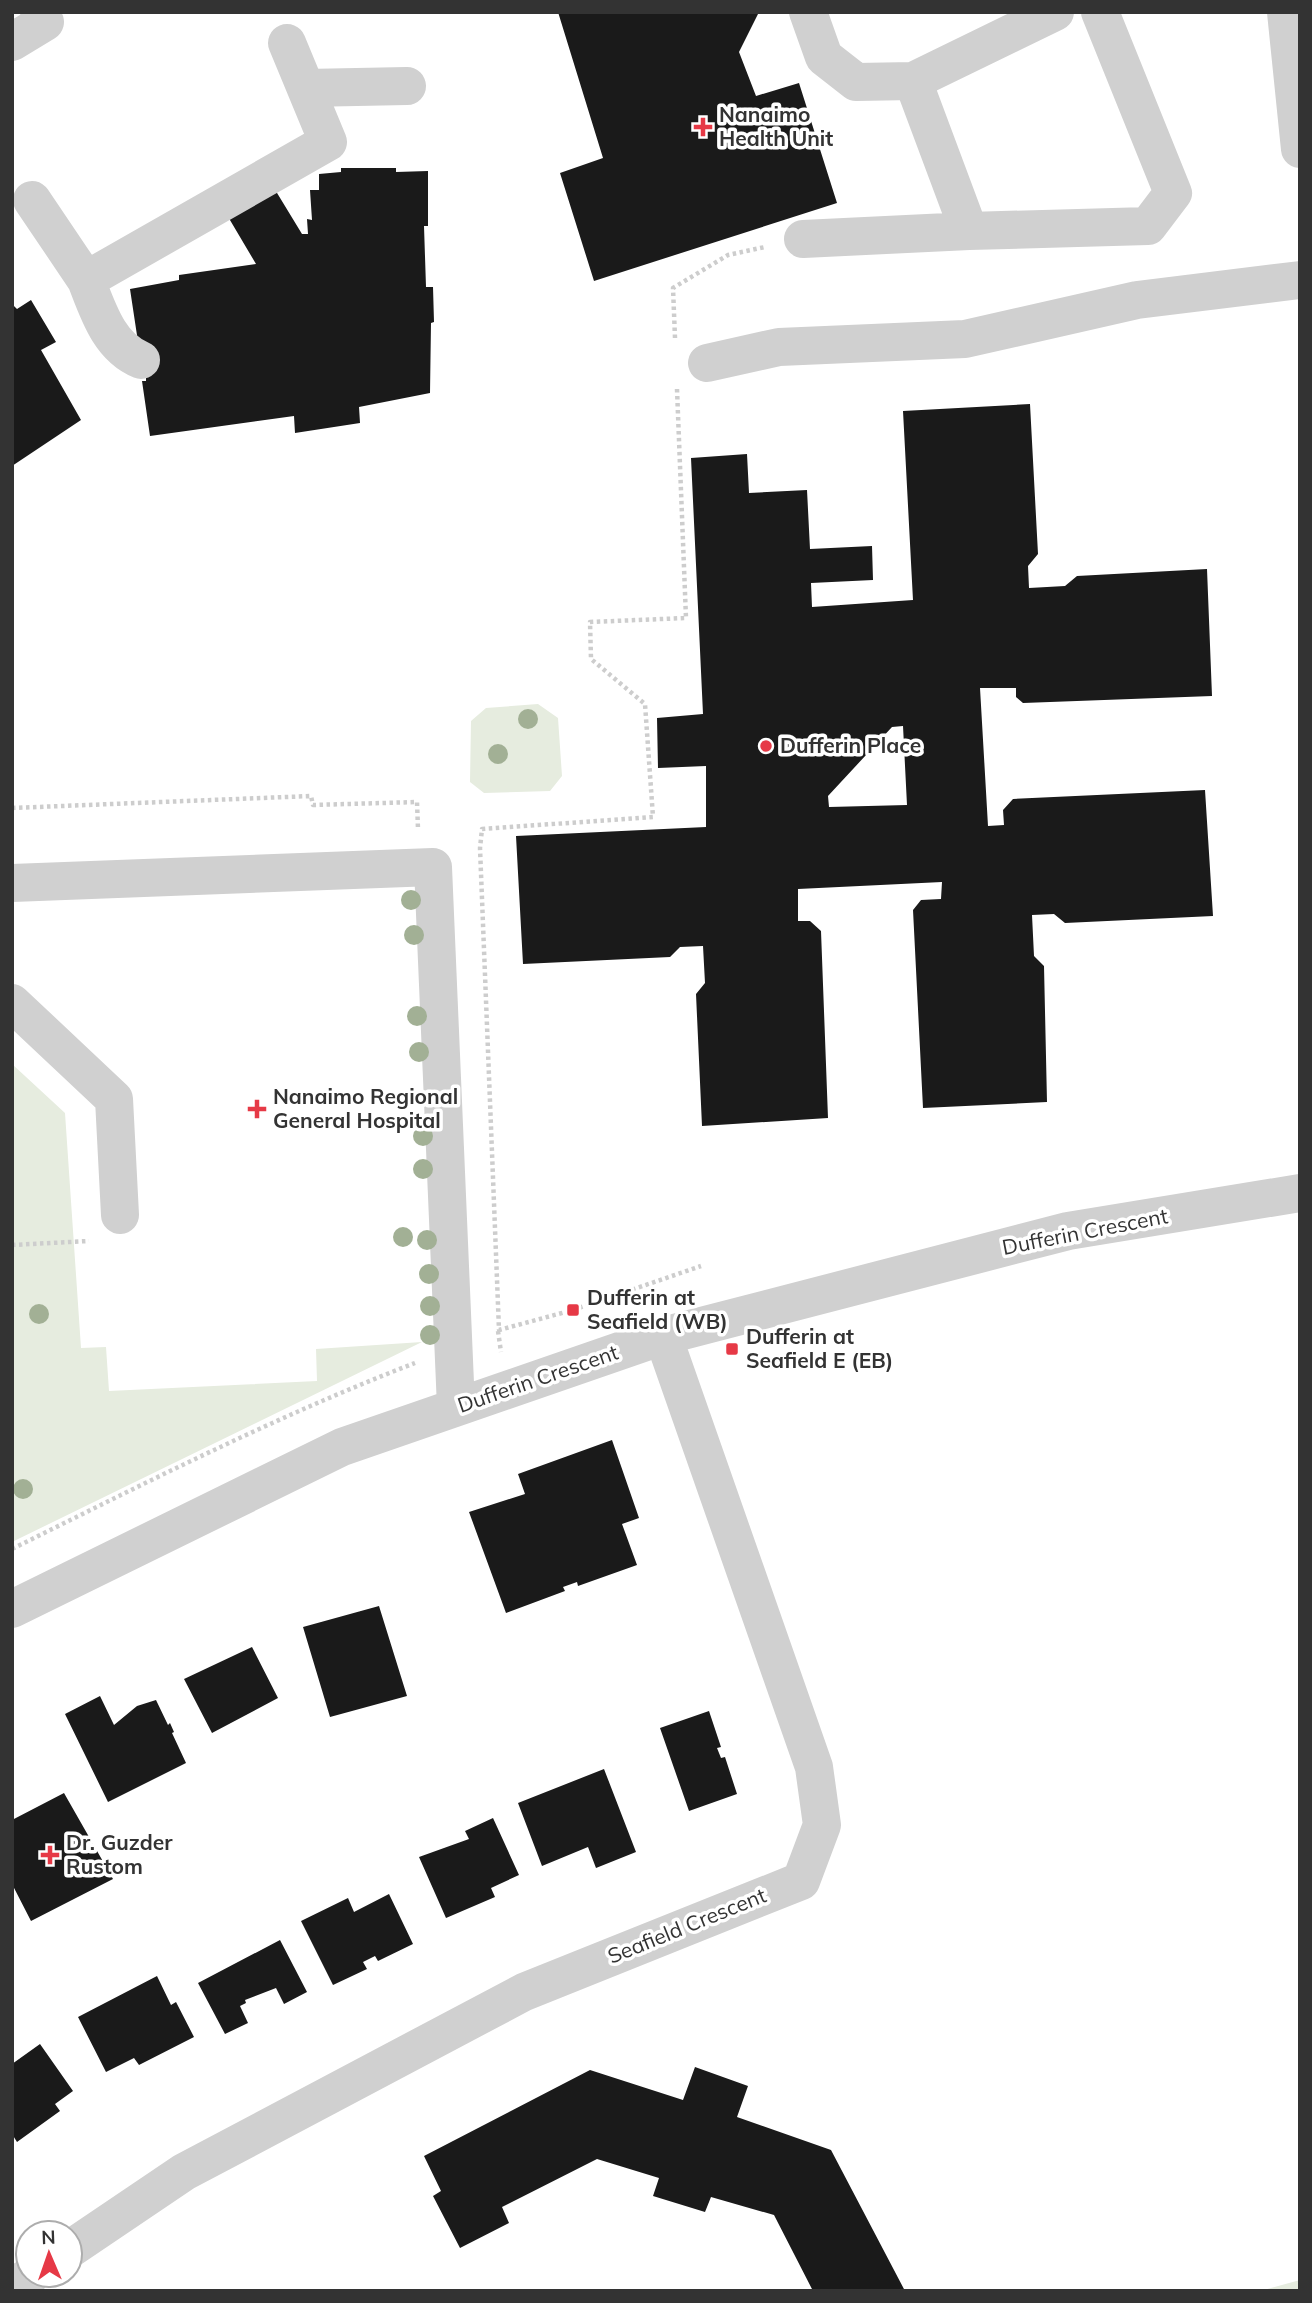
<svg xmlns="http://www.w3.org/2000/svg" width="1312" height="2303" font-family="Mulish,sans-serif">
<rect width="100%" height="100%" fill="#fff"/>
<path fill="#e6ecdf" d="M538,704L558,718L562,776L550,791L484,793L470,782L471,721L486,708Z
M12,1064L65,1113L81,1348L106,1347L109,1391L317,1381L316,1349L422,1342L12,1542Z
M1300,2280V2291H1260Z"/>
<path fill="#1a1a1a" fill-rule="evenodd" d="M558,12H759L739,52L756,96L799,83L837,203L594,281L560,173L603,158Z
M341,168H396V172L428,171V226H424L426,287H433L434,322L431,323L430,393L359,407L360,423L295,433L294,416L150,436L142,381H146V374L143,375L130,289L179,280V275L256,264L227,215L274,188L302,234H308L307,219L312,220L310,190H319V174L341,172Z
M31,300L56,342L41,350L81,420L12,466V304L17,309Z
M1030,404L1038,554L1028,566L1029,588L1065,586L1077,576L1207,569L1212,696L1023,703L1016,697V688H980L988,826L1004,825L1003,810L1013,799L1205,790L1213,916L1065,923L1054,914L1032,915L1034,956L1044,966L1047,1102L923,1108L913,910L921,900L941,899L942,882L798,889V921H810L821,931L828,1118L702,1126L696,994L705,983L703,946L680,947L670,957L523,964L516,836L706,827V766L658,768L657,718L703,714L691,458L747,454L749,493L807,490L810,549L872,546L873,580L811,583L812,607L913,600L903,411ZM903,726L907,805L829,807L828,796L892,727Z
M612,1440L639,1518L622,1524L637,1565L578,1586L577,1582L563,1587L565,1591L506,1613L469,1512L525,1494L518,1474Z
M379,1606L407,1696L330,1717L303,1627Z
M252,1647L278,1698L212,1733L184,1679Z
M100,1696L114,1725L137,1706L156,1700L168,1725L170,1723L174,1732L172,1733L186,1763L108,1802L65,1714Z
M709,1711L721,1747L717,1748L721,1758L725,1757L737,1794L689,1811L660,1728Z
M604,1769L636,1852L596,1868L588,1847L542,1866L518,1803Z
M64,1793L113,1879L31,1921L12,1884V1820Z
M493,1818L519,1875L491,1888L495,1897L446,1918L419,1857L469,1839L465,1831Z
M389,1894L413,1944L378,1961L375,1956L363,1962L367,1969L333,1985L301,1921L348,1898L354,1912Z
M280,1940L307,1992L284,2004L276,1988L245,2000L246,2003L240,2006L248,2023L225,2034L198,1983Z
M157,1976L171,2005L176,2002L194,2037L139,2065L134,2058L106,2072L78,2017Z
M40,2044L73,2091L55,2104L60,2111L17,2142L12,2134V2064Z
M695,2067L748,2086L737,2117L831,2150L905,2291H813L774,2215L711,2197L705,2212L653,2196L659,2178L597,2159L502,2207L509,2223L460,2248L433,2196L441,2191L424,2156L590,2070L683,2100Z"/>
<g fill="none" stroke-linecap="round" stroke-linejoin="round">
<path stroke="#cdcdcd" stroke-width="4.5" stroke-dasharray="3.5 3.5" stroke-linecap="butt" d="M675,338L673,288L728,255L765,247
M677,389L686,618L590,622L591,659L645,704L653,817L482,829L480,848L499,1330L573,1310L701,1266
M12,808L311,796L313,805L417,802L418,829
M12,1245L89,1241
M498,1331L501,1352
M12,1549C145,1483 277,1416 415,1363"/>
<path stroke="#d0d0d0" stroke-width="38" d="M808,12L824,57L856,82L913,81
M1055,12L913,81L969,231L1148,226L1173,193L1100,12
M1286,12L1300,149
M12,42L45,22L39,12
M306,88L407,86
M32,200L86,280L328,142L287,43
M803,239L969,231
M86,280C98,311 109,347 141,360
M707,363L779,347L965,339L1137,300L1300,280
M12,883L433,867L456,1407
M12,1003L114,1099L120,1215
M12,1609L342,1447L663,1336L1068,1231L1300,1193
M70,2249L184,2172L524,1992L801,1881L822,1825L814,1767L663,1336
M12,2288L31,2275"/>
</g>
<g fill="#a2b095">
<circle cx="528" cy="719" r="10"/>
<circle cx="498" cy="754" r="10"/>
<circle cx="411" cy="900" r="10"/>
<circle cx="414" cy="935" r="10"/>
<circle cx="417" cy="1016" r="10"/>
<circle cx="419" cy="1052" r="10"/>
<circle cx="423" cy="1136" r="10"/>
<circle cx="423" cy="1169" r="10"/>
<circle cx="403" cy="1237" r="10"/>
<circle cx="427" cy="1240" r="10"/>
<circle cx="429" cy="1274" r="10"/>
<circle cx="430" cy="1306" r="10"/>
<circle cx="39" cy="1314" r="10"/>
<circle cx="430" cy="1335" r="10"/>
<circle cx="23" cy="1489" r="10"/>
</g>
<g fill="#e63946" stroke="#fff" stroke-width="2.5">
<path d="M699.5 116.5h7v7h7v7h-7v7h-7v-7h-7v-7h7z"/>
<circle cx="766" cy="746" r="7"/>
<path d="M253.5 1098.5h7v7h7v7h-7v7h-7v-7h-7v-7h7z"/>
<rect x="566" y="1303" width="14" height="14" rx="3.5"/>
<rect x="725" y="1342" width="14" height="14" rx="3.5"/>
<path d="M46.5 1844.5h7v7h7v7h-7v7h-7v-7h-7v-7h7z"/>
</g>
<g text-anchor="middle" stroke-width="7" stroke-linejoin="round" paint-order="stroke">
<g font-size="21" font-weight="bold" fill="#333" stroke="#fff" text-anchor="start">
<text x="719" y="122">Nanaimo<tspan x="719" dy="24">Health Unit</tspan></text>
<text x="780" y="753">Dufferin Place</text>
<text x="273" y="1104">Nanaimo Regional<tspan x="273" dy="24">General Hospital</tspan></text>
<text x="587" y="1305">Dufferin at<tspan x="587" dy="24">Seafield (WB)</tspan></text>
<text x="746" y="1344">Dufferin at<tspan x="746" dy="24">Seafield E (EB)</tspan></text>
<text x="66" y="1850">Dr. Guzder<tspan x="66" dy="24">Rustom</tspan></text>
</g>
<g font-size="21" fill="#333" stroke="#fff">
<text transform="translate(1085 1232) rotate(-11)" y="7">Dufferin Crescent</text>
<text transform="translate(538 1379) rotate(-19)" y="7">Dufferin Crescent</text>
<text transform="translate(687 1926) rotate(-22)" y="7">Seafield Crescent</text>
</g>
</g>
<rect width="1312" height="2303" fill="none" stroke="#333333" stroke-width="28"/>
<g transform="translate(49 2254) rotate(358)"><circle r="33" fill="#ffffff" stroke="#adadad" stroke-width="2"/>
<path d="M0-5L12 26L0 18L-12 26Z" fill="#e63946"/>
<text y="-10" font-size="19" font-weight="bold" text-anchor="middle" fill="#333333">N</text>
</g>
</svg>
